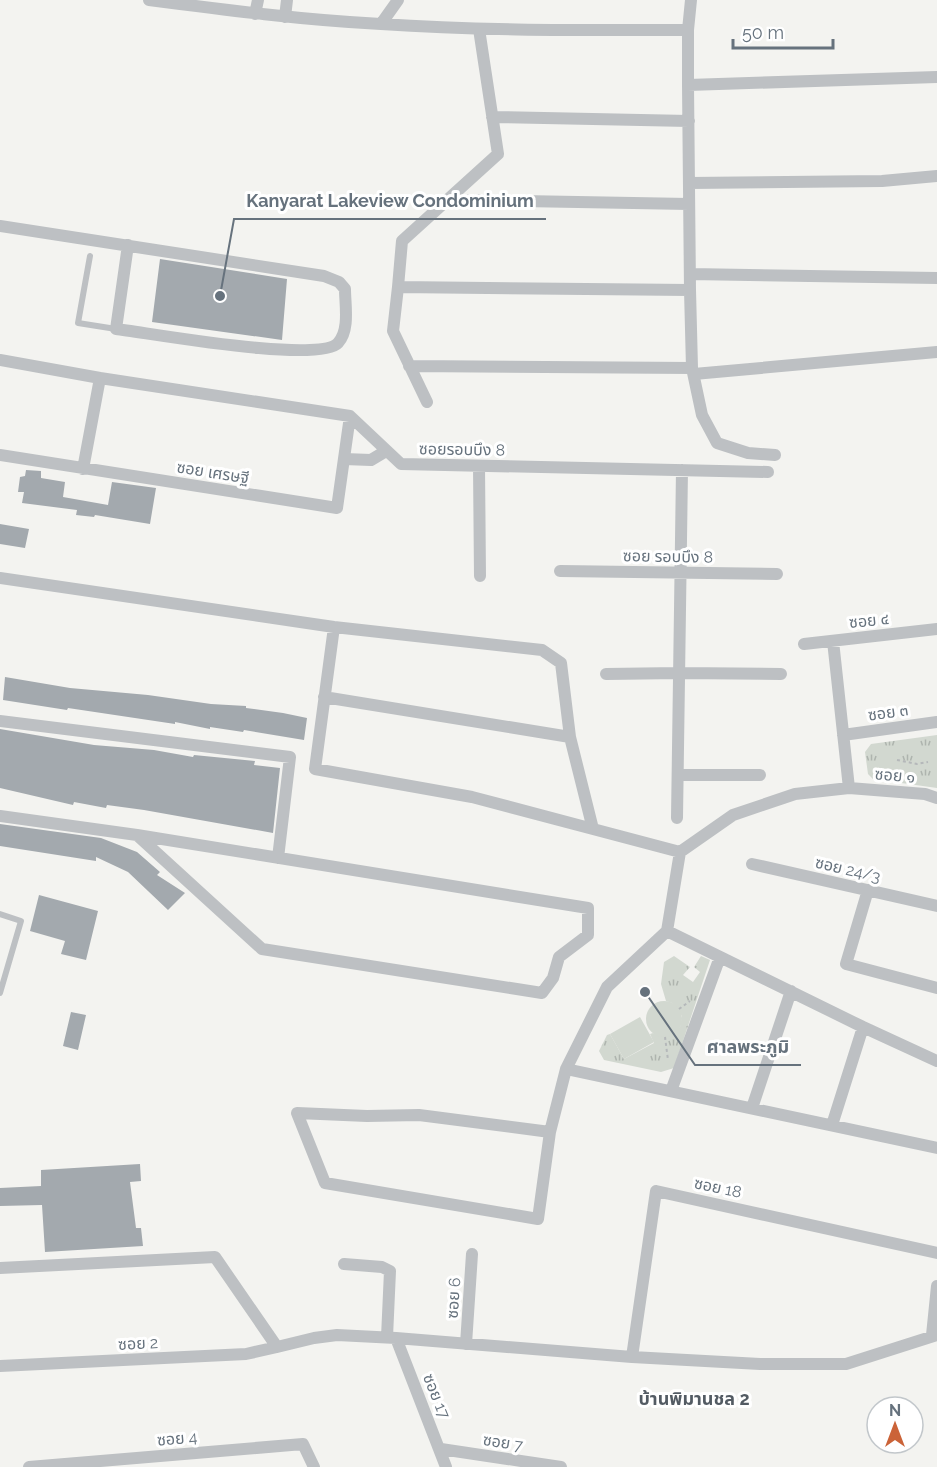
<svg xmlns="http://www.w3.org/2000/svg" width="937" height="1467" font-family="Raleway,'Noto Sans Thai',sans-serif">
<defs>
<pattern id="grass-tufts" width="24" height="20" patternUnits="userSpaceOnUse" patternTransform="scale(1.5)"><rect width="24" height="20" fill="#d2d8d0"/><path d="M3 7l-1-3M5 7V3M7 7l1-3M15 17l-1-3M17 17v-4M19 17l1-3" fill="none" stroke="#aeb4ae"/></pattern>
</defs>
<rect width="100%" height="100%" fill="#f3f3f0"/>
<path fill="url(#grass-tufts)" d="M937,735V788L873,779L868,774L865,752L871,744Z
M674,956L690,967L683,975L693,982L700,972L694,967L701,956L710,960L674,1068L661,1072L604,1060L599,1051L607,1035L610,1034L624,1059L654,1043L650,1034L653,1033L660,1036L680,1027L682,1016L672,1003L666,1001L661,984L664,962Z"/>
<path fill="#d2d8d0" d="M646 1019a18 18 0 1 1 36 0a18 18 0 1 1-36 0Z
M640,1017L654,1042L624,1059L610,1034Z"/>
<path fill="#a3a9ae" d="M160,259L287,279L282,340L152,322Z
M26,470L41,471V478L65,482L63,497L108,505L112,482L156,488L150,524L95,515L94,517L76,515L77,510L22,503L24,492H18L20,477L25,476Z
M0,524L29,529L25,548L0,544Z
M5,677L70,688L148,695L211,704L246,706V708L283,713L307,718L304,740L244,730L243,732L210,727V729L175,722V724L68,708L67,710L3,700Z
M0,729L94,745L154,750L193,757L194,755L255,761L254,765L280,768L273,833L144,810L107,805L106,808L74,802L73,805L0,788Z
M0,824L101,838L137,852L160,872L157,875L185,893L168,910L128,872L96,857V861L0,846Z
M39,895L98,911L86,960L61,954L65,941L30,931Z
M71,1012L86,1015L78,1050L63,1046Z
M140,1164L141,1181L130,1182L136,1228H141L143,1246L45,1252L42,1205L0,1206V1188L41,1186V1170Z"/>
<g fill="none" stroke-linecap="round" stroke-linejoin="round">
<path stroke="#b5b8ba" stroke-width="2" stroke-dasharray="3 3" stroke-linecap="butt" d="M897,760L917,764L928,762
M679,1009L690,1001
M665,1037L668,1060"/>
<path stroke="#bdc0c3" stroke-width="6" d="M90,256L78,323L116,329
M0,914L21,921L0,993"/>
<path stroke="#bdc0c3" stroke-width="12" d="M149,0C226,10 303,20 381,24C483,31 585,30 688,30
M691,0L688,30V85L937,77
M255,14L258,0
M285,17L287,0
M381,24L398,0
M479,29L498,154L402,241L398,287L690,290L688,85
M492,117L689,121
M689,183L882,181L937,176
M470,200L689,204
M0,226L324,276L339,282L345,289C345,305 350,330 338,343C319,364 150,333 116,329L128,245
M690,274L937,278
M398,287L393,331L427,402
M690,290L692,368L702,415L717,443L748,453L775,455
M0,360L100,378L350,416L401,464L768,472
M409,366L692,368
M694,374L937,352
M0,455L337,508L350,416
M344,459L371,460L386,451
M479,466L480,576
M83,469L100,378
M560,571L777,574
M0,578L334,627L542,650L561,663L570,737L593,829L680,852L733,815L795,794L849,788L925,794L937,798
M334,627L315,769L472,797L593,829
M833,641L849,788
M804,644L937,629
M606,674L679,673L781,674
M324,697L570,737
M0,721L290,757L278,858
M843,735L937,722
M678,775H760
M0,816L137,835L588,908V935L559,957L553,978L542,993L262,949L137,835
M677,818L682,470
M752,864L937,906
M868,890L846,964L937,988
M667,931L863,1027L937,1061
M566,1069L937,1148
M671,1091L720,957
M752,1108L791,991
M832,1125L863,1027
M550,1132L419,1115L367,1116L297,1113L325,1183L538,1219L550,1132L566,1069L607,987L667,931L680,852
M344,1264L382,1267L390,1271L387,1337
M0,1268L215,1257L277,1347L314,1338L337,1335L396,1338L632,1357L760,1364H846L937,1335
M932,1335L937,1286
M396,1338L446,1467
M466,1344L472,1254
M632,1357L656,1191L937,1253
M0,1366L246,1354L277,1347
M441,1449L561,1467
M29,1467L303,1444L314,1467"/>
</g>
<g text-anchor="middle" stroke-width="6" stroke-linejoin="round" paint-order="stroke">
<g font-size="16" fill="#66727d" stroke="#fff">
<text transform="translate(462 449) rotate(1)" y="6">ซอยรอบบึง 8</text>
<text transform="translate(213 472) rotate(9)" y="6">ซอย เศรษฐี</text>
<text transform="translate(668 556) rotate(1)" y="6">ซอย รอบบึง 8</text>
<text transform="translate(869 620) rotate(-6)" y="6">ซอย ๔</text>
<text transform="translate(888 712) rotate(-8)" y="6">ซอย ๓</text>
<text transform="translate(895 775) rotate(5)" y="6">ซอย ๑</text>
<text transform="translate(848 869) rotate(13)" y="6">ซอย 24/3</text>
<text transform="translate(718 1187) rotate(12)" y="6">ซอย 18</text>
<text transform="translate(453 1298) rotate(-86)" y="6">ซอย 6</text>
<text transform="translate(138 1343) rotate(-3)" y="6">ซอย 2</text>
<text transform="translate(437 1396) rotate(68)" y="6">ซอย 17</text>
<text transform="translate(177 1438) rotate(-5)" y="6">ซอย 4</text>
<text transform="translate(503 1442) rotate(9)" y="6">ซอย 7</text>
</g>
<g font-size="18" font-weight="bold" fill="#535b63" stroke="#fff">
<text x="694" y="1405">บ้านพิมานชล 2</text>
</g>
</g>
<path fill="none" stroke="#66727d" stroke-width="2" d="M220 296L234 219H546M645 992L695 1065H801"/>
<g fill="#66727d" stroke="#fff" stroke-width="2">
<circle cx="220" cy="296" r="6"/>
<circle cx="645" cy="992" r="6"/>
</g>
<g font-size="18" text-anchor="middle" font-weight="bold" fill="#66727d" stroke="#fff" stroke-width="6" stroke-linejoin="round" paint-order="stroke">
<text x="390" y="207">Kanyarat Lakeview Condominium</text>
<text x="748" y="1053">ศาลพระภูมิ</text>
</g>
<g transform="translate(895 1425)"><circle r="28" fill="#ffffff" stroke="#c2c7cb" stroke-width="1.5"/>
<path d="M0-4.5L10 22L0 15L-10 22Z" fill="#cb6338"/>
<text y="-9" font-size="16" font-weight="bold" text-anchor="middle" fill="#66727d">N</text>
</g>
<path d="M733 39v9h100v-9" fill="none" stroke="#66727d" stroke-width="3"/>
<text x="742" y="39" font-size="18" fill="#66727d" stroke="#ffffff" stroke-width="4.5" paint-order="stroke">50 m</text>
</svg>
